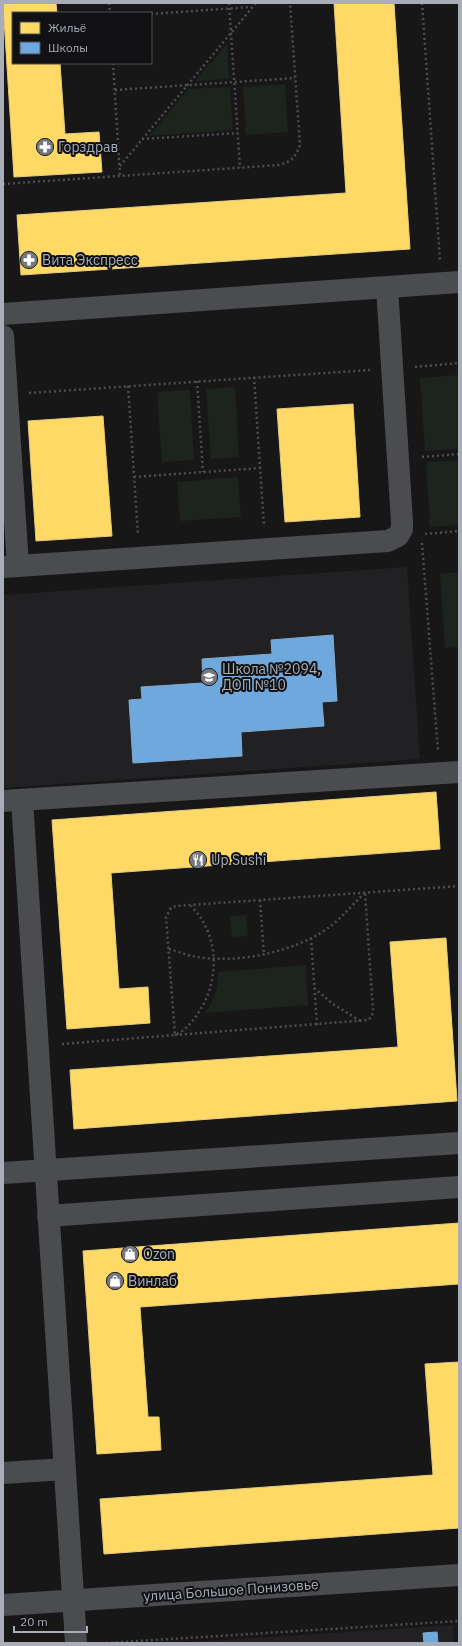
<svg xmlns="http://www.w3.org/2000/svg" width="462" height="1646" font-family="'IBM Plex Sans',sans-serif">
<rect width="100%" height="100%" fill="#171717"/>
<path fill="#212123" d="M407,567L420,759L3,788V595Z
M453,1625L454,1643H176Z"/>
<path fill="#1d241e" d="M227,44L229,79L195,81Z
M285,84L288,132L246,135L243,87Z
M230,87L233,130L149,136L188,89Z
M459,375V449L425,451L420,378Z
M235,387L239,457L211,459L206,389Z
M190,390L194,460L162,462L157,392Z
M459,460V525L430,527L426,462Z
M238,477L241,517L180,521L177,482Z
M459,572V647L445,648L440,574Z
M246,915L248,936L232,937L230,916Z
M306,965L308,1005L205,1013C215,1000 218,988 218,972Z"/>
<path fill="#ffd966" stroke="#e5cc7f" d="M3,3H56L57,13H13V63H60L65,134L99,132L102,172L14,177Z
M334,3H394L410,249L21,275L17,215L346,193Z
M353,404L360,517L285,522L277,409Z
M103,416L112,536L36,541L28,421Z
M436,792L440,849L111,873L119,989L148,987L150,1023L67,1029L52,820Z
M446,938L457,1101L74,1129L70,1070L398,1047L390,942Z
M459,1223V1284L140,1307L148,1417H159L161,1450L97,1454L83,1251Z
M459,1362V1528L104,1554L100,1499L433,1475L425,1364Z"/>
<path fill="#6fa8dc" stroke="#80aad1" d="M333,635L337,701L322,702L324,726L241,732L242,756L133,763L129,700L142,699L141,687L203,683L202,659L272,654L271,640Z
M437,1632L438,1643H424L423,1633Z"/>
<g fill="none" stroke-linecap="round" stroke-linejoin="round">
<path stroke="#4d4e52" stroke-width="2.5" stroke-dasharray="2 3" stroke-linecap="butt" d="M109,3L110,13
M229,3L240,168
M422,3L440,260
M151,14L251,7
M113,63L120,176
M115,90L295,78
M142,139L238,133
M120,166L256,3
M3,184L279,165C292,161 295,158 300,145L290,3
M415,367L459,363
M254,377L264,527
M197,381L203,472
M128,386L138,535
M29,393L370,370
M422,457L459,454
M134,477L260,468
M425,534L459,531
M422,543L438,751
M260,900L264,955
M311,938L317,1025
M169,949C176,951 184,954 192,956C235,965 298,952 332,925C344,915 354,903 365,893
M314,988L333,1004L362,1022
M177,1034C188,1029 196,1017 202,1007C220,975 218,933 191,906
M175,1035L368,1020L372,1016L373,1010L365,892
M62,1044L175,1035L166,917L171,908L176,906L459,886
M106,1643L459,1621"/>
<path stroke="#4b4c50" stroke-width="22" d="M3,314L459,282
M3,336L18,566
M3,567L388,541L398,536L402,529V522L387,287
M22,800L76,1643
M3,801L459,772
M3,1173L459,1143
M48,1216L459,1187
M3,1473L65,1469
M3,1605L459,1575"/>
</g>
<defs>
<symbol id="pharmacy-disc" viewBox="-11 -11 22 22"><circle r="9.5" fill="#757880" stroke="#111113"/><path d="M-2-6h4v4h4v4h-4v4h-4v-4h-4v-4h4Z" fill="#fff"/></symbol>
<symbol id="school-disc" viewBox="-11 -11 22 22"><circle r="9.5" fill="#757880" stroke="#111113"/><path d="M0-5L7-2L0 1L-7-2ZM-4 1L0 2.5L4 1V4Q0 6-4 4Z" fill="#fff"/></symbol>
<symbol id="restaurant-disc" viewBox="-11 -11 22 22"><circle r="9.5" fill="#757880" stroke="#111113"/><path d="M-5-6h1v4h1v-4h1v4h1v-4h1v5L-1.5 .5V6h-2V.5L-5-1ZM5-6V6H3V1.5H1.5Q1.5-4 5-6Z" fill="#fff"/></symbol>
<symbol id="shop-disc" viewBox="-11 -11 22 22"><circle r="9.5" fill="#757880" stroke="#111113"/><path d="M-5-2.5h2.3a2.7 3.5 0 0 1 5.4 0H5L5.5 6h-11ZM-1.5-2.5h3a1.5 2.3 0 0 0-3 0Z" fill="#fff"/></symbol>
</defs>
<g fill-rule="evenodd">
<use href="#pharmacy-disc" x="35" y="137" width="20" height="20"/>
<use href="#pharmacy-disc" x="19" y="250" width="20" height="20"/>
<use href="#school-disc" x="199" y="667" width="20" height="20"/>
<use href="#restaurant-disc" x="188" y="850" width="20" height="20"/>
<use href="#shop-disc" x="120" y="1244" width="20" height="20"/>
<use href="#shop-disc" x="105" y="1271" width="20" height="20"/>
</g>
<g text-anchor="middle" stroke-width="4" stroke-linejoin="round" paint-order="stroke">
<g font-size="14" fill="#a8adb8" stroke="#111113" text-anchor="start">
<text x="58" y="152">Горздрав</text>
<text x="42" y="265">Вита Экспресс</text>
<text x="222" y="674">Школа №2094,<tspan x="222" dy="16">ДОП №10</tspan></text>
<text x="211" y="865">Up Sushi</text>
<text x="143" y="1259">Ozon</text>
<text x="128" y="1286">Винлаб</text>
</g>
<g font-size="14" fill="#a8adb8" stroke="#111113">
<text transform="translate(231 1590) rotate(-4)" y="5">улица Большое Понизовье</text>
</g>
</g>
<rect width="462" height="1646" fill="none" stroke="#a8adb8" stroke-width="8"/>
<rect x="12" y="12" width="140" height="52" fill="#111113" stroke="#4d4f55"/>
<rect x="20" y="22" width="20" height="12" fill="#ffd966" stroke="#4d4f55"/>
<text x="48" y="32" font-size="12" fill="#a8adb8">Жильё</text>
<rect x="20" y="42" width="20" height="12" fill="#6fa8dc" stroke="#4d4f55"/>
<text x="48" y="52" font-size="12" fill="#a8adb8">Школы</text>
<path d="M14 1626v6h73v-6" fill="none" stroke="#a8adb8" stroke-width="2"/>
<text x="20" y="1626" font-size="12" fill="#a8adb8" stroke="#111113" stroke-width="3" paint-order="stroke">20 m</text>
</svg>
